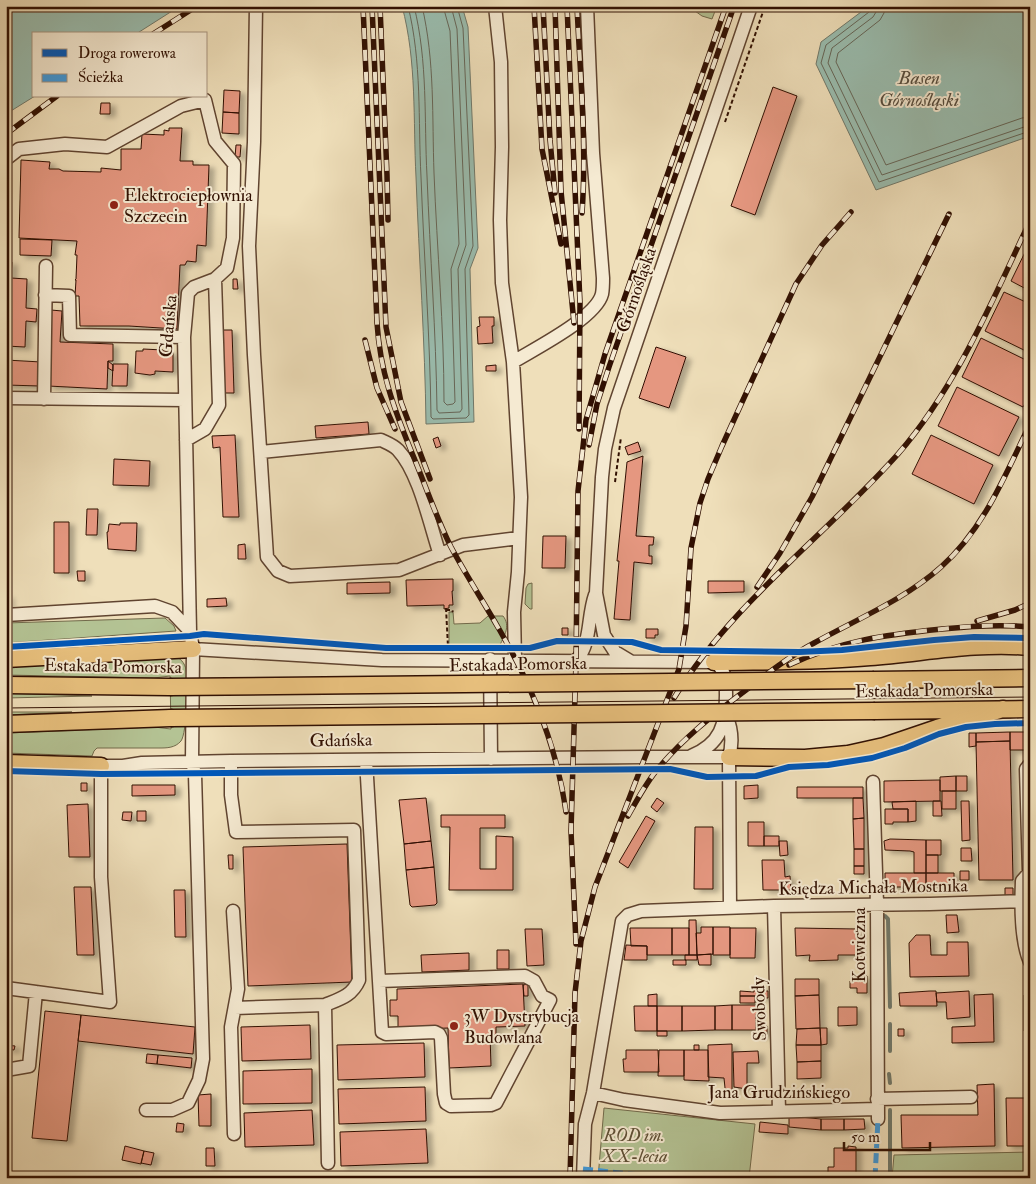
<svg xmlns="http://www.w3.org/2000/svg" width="1036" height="1184" font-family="'IM FELL Double Pica',serif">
<defs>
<filter id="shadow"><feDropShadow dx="5.5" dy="3" stdDeviation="2.5" flood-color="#0004"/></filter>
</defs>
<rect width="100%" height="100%" fill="#efdfba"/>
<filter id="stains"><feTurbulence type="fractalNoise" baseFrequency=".004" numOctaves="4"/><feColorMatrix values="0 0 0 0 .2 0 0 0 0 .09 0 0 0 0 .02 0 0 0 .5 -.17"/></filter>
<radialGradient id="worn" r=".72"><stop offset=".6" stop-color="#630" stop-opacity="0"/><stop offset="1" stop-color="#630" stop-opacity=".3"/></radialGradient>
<path fill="#b4c394" stroke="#726a4b" d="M688,6H717L712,19L702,16Z
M532,583V609H530L525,604L526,588L528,584Z
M449,612H453L454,624L480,623L488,616H503C511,626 504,636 500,645H449Z
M165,618L174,626L176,631L6,643V623Z
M177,657C182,660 185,664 186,670C188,681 187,733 181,741C175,748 167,748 159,748H97L94,751L92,756L6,753V733L154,727L171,729L170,676L154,678L6,675V665Z
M6,693L92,696L6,698Z
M6,712H72L6,715Z
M604,1108L755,1124L749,1178H598Z
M1030,1152V1178H892L894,1155Z"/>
<path fill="#9abdaf" stroke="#70786a" d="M6,6H180L136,34H34V96H35L6,114Z
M402,6H462L468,27L478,248L470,269L474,422L426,424C425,342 419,259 416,177C413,120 417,62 402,6Z
M869,6H1030V136L876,190L816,64L821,42Z"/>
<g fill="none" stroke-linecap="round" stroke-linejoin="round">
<path stroke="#666658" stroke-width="1" d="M408,6C422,62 418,120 421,177C424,257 430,337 431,417L433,419L466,418L469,415L465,269L473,246L463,28L457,6
M414,6C428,62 424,119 427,176C430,254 436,332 437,410L439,413L460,412L462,409L458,269L466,245L457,29L451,6
M422,6C435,61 432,118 434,173C437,250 444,326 444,402L447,405L453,404L455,402L451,269L459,244L450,31L443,6
M871,6L869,12L826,45L821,63L879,182L1030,131
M877,6L876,12L873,17L832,48L828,63L882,175L1030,125
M885,6L884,13L880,20L838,53L836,62L886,165L1022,118L1030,117"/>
<path stroke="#70786a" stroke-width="4" d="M885,916L888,919L890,1007
M890,1024V1051
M889,1074L890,1083
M890,1178V1110"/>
</g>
<path fill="#e59780" stroke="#311002" filter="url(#shadow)" d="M773,87L797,96L755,215L731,206Z
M224,90L240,91L239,113L223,112Z
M101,103H110V114H100Z
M223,112L239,113V134L222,133Z
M169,128H182L180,161H193V165H209L206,246L197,245L196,262L187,261L185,265H180L177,329L129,326H80L79,296H75L76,280H75L76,279L77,255H75L77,241L19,238L21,160L50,162L49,169H59L63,171L101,172V168L121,170V149H141L142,134L164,135V130L169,131Z
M236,145H241L240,157H235Z
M20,239L52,240L51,256L20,255Z
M1030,242V291L1011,281Z
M6,262H12L11,278L27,279L26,308L37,309L36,322L26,321L25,347L6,346Z
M233,279H237L238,289H233Z
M1004,292L1030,304V353L985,331Z
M51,310L62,311L60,342L113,344V361H108L107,389L48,386Z
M479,317H494V326H492L493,343L478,344L477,327L480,326Z
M222,330H232L234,393H224Z
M981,338L1030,362V395L1023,407L962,377Z
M656,347L686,357L669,408L639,398Z
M143,349L163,350V351L173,352V372L155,371V374L150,375L135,373L136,351H143Z
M6,360L41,362L40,386L6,385Z
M108,361L113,365V371L108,368Z
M113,364H128L127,386H112Z
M496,365V371H486V366Z
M957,387L1019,417L999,456L938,426Z
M368,422L369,434L316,438L315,426Z
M235,435L239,517H223L220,447L213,448L212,436Z
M931,435L993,465L974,504L912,474Z
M438,437L441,446L436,448L433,439Z
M638,442L641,451L628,455L625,447Z
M643,456L636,536L654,537L653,545H649V556H652V564L634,562L630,620L614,619L619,561H617L627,462Z
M114,459L150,461L149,486L113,485Z
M87,509H98L97,535H86Z
M54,522H69V573H54Z
M120,523H137L136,551L108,549L107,532H108L109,524L120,525Z
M543,536H566L565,568H542Z
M245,544L246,559H238V545Z
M77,571H85V581H78Z
M453,579V591H452L453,605H449V608L444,609V605L407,606L406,580Z
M708,581H744V592L708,593Z
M390,582V593L347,594V583Z
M6,595H8L9,612H6Z
M226,598L227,606L207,607V599Z
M562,628H568V635H562Z
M646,629H658V635H655V638H646Z
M1010,732V741L976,742V733Z
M1010,732H1030V750H1010Z
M969,733H976V746L969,747Z
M1010,741L1013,880H979L976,742Z
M956,776V791H940V777Z
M956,776H967V791H956Z
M940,780V801L884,802V781Z
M81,783H87V791H81Z
M132,785H175V795L132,796Z
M758,785V798L744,799V786Z
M797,787H863V798H797Z
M942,791H956V809H942Z
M426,798L431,841L404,844L399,800Z
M657,798L664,803L657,812L651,807Z
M853,798H863L864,818L853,819Z
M916,801V821L908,822V809H893L892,802Z
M933,801H941L942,816H933Z
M961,801H969L970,840L962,841Z
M88,804L90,857H69L67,805Z
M885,809H908V822H893V824H885Z
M137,811H146V821H137Z
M123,812H132L131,821L122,820Z
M441,815H505V828H480V869H496V836L513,837V890H449L450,827H441Z
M646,816L655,821L628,868L619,862Z
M864,818V849H854L853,819Z
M748,822H764V846H748Z
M695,827H713V889H694Z
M764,836H779V846H764Z
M890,839L926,840V873H914V852L910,851L885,850L884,841Z
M926,840H941V855H926Z
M431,841L434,867L406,870L404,844Z
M779,841H787L788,855L780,856Z
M347,844L352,982L248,986L243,847Z
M961,848H971L972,861H961Z
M854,849H864V866H854Z
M228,855H233V869H229Z
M926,855H938V873H926Z
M762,860H784L785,877L790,876L791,890H763Z
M854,866H864V874H854Z
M434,867L437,903L435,905L412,907L410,905L406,870Z
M960,871H969V880H960Z
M885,873H926V887H885Z
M926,873H954V887H926Z
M74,887H91L94,955H77Z
M1005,888H1013V896H1005Z
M174,890H185L186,937H175Z
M946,915H957L959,932L947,933Z
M689,920H696L697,955H689Z
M701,927H713V954L697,955L696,933H701Z
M713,927H730V955H713Z
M630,928H672V955H647V946H631Z
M672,928H689V955H672Z
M730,928H756L755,958H730Z
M795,928L858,929V955H838V960L809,961L810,955L796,956Z
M525,929H542L544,965L527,966Z
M916,935H930L931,955H947V942H968L969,976L910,977L909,943Z
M626,945L647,946V960H624Z
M497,950H509V969H497Z
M469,953V970L422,972L421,955Z
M711,954V965H699L697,955Z
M685,955H697V960H685Z
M673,960H686V965H673Z
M857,975L867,976V993H857V988H850V981H857Z
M795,979H819V995L795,996Z
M523,984L525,1026L496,1027V1035H490L491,1066L449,1068L448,1028L398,1030V1016H390V1000H397V989Z
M528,984V996H524L523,985Z
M754,985L762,986V996H740V991L754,992Z
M762,991H768V998H762Z
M930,991H936L937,1006H900L899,993Z
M969,991L970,1017L947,1019L946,1002H937L936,993Z
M657,994V1006H648V995Z
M993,994L994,1042L952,1043V1027L975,1026L974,995Z
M819,995L820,1028L796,1029L795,996Z
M1024,995H1030V1031H1024Z
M740,996H755V1003H740Z
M732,1005V1030H715V1006Z
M732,1005H756V1010L758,1011V1014H756V1030H732Z
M634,1006H657V1031H635Z
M657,1006H682V1031H657Z
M682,1006H715V1030L682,1031Z
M838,1007H857V1025L838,1026Z
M45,1011L81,1015L67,1141L32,1138Z
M81,1015L195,1027L193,1054L78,1041Z
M310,1025L311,1059L242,1061L241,1027Z
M757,1026H767V1035H757Z
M820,1028H827V1044L821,1045Z
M820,1028L821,1045H796L797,1029Z
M898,1029H904V1036H898Z
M657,1031H667V1036H657Z
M424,1043L425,1077L338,1080L337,1045Z
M732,1044V1094H728L725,1088L724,1078L708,1077V1045Z
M6,1045L15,1046L14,1050L6,1049Z
M694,1045H699V1050H694Z
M796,1045H821V1061L797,1062Z
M626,1050H658L659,1072H624L623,1059H626Z
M659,1050H684V1076H658Z
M684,1050H708L709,1081L684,1080Z
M758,1051L759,1063H747V1089L734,1087L733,1052Z
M147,1054L158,1055L157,1064L146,1063Z
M158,1055L192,1058L191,1068L157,1064Z
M821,1061V1078L797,1079V1062Z
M312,1069V1103L243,1104V1071Z
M994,1084L995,1146L902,1148L901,1115H978L977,1085Z
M425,1087L426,1121L339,1124L338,1089Z
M211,1094V1126H199L198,1095Z
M1006,1098H1030V1146H1007Z
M312,1110L314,1145L245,1147L244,1113Z
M789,1116L821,1119V1130L789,1127Z
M821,1119H844V1130H821Z
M844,1119H864L865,1129L844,1130Z
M760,1122L788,1125V1134L759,1132Z
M177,1123L184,1124L183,1132H176Z
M426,1129L428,1163L341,1166L340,1132Z
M125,1146L144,1151L141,1164L122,1160Z
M848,1146L856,1147V1178H840V1173H828V1167H834V1148H848Z
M206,1148H214L215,1166H206Z
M144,1151L154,1153L151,1165L141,1163Z"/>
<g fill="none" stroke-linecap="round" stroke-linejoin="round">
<defs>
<path id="minor" d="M256,6L254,142L249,246L254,355L267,557L278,571L290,576L399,570L463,545L519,538
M495,6L501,62L502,147L500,220L502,283L513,362L521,497L518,572L514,612L515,660
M6,159L19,149L65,144L107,147L181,106L205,100L215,141L234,164L233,238L227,268L215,279L194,287L188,293L184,337L190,631L193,649L192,762L195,774L203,1059L199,1080L188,1103L172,1110H146
M45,295L69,296L70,335L184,337
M513,362C534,349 596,318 602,294C603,289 603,283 603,278L593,153L587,6
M6,398L185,400
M44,399L46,266
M186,440L205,429L219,405L215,279
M261,452L381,440C387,443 393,445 398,450C419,472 430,525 440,555
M6,615L155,606L172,612L190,631
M193,649L382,660L714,662
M490,659L491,759
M576,661C592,642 587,618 595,595
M630,661L615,652L604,635L596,593L602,477L605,449L614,408L751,6
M726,715C732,729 733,743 729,757L730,907
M691,756C721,744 726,724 726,695C726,682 726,672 716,662
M366,760L379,981L525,976L534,981L542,996L550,1000L496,1103L491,1105L451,1106L446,1103L444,1094L441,1038L439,1034L435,1032L386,1034L382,1032L379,981
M231,761V795L236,832L354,830L359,980C352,996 340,999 325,1005
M1030,764L1026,769L1029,873L1022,881C1021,903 1021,942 1030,962
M873,782L877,904L878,1119
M774,906L779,1111
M233,911L238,989L231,1027L234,1134
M6,988L110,1002L101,877V766H123L142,763L231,761L645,757H729
M235,1008L325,1005L328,1163
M6,1070L29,1066L36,992
M593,1093L624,1100L720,1113L877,1109
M877,1099L971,1097
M583,1178L585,1124L593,1093L622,921L628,915L641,911L774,906L930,904L1030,901"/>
<path id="major" d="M6,659L193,649
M714,662C766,661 818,662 870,657C924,653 976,642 1030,647
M874,680L1030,678
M6,685L170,687
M875,711L1030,709
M6,724L171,718
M729,757L805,758L848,754L884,746L937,728L1003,709
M6,763L101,766"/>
</defs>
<use href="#minor" stroke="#604430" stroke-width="15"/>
<use href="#major" stroke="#311002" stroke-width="19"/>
<path stroke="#311002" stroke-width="2" stroke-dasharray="4 2.5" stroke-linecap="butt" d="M725,122L765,6
M615,482L621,437
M446,608L448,647
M446,610H452L453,612"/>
<use href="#minor" stroke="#f5ead2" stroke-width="12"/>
<use href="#major" stroke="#e8c07d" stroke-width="16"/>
<path stroke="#311002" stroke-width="1" d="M6,708L1030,697"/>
<defs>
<path id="rail" d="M363,6L377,323C380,371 394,409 412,453C425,484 436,517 451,547C466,575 483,601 499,629C532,686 557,746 566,812
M372,6L386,327L401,402L430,479
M380,6L387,175L388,220
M534,6L542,149L561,244
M543,6L550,140L555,193
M555,6L561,191L574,323
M567,6L580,303L579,429
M577,6C580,75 587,144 582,213
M153,34L197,6
M6,134L57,96
M365,340L377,388L395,429
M589,445L597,404L609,367L734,6
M757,587L780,553L812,497L949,214
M977,621L1015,610L1030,603
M789,665C843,640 884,635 942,629C971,626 1000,624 1030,627
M674,698C732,603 825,536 898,454C957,386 992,301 1030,221
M628,816C637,800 645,785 656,771C682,739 714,714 746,690C768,673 790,656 814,643C857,619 904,600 941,567C984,529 1005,475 1030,424
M576,944L571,831L576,661L578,491L586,420L605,354L726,6
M570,1178L575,993L581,941L595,887L679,669L686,626L691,548L700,503L708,479L722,446L796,284L822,245L851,212"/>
</defs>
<use href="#rail" stroke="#311002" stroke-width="5.5"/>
<use href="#rail" stroke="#f5ead2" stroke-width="4" stroke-dasharray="11" stroke-linecap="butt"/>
<defs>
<path id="major-bridge" d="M170,687L874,680
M171,718L875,711"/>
</defs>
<use href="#major-bridge" stroke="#311002" stroke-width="19" stroke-linecap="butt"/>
<use href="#major-bridge" stroke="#e8c07d" stroke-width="16"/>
<path stroke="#3e9add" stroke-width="5" stroke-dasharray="10 5" stroke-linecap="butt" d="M583,1169L667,1178
M875,1178L878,1119"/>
<defs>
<path id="cycleway" d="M6,647L190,636L204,634L386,648H530L557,641L632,642L661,650L799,652L842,650L934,640L974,637L1030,638
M6,771L101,774L670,769L707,777L756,776L789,767L828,765L872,758L905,748L939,734L966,727L995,724L1030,723"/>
</defs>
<use href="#cycleway" stroke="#f5ead2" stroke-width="9"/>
<use href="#cycleway" stroke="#0057b8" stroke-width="6"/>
</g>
<g fill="#8f2418" stroke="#f5ead2" stroke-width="2">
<circle cx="114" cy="205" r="5"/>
<circle cx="454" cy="1026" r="5"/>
</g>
<g text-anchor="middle" stroke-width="4" stroke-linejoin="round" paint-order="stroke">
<g font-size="18" fill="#311002" stroke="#f5ead2" text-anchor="start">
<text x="124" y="201">Elektrociepłownia<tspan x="124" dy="21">Szczecin</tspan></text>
<text x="464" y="1022">3W Dystrybucja<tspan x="464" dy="21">Budowlana</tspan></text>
</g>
<g font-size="18" fill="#311002" stroke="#f5ead2">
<text transform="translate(636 290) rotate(-71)" y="6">Górnośląska</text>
<text transform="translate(168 326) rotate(-85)" y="6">Gdańska</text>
<text transform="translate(518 664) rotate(-1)" y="6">Estakada Pomorska</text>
<text transform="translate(113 666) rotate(1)" y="6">Estakada Pomorska</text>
<text transform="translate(924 690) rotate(-1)" y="6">Estakada Pomorska</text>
<text transform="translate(341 740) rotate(-1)" y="6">Gdańska</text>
<text transform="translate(873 887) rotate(-1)" y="6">Księdza Michała Mostnika</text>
<text transform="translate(859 945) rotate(-90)" y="6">Kotwiczna</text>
<text transform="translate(759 1009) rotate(-92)" y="6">Swobody</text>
<text x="779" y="1098">Jana Grudzińskiego</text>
</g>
<g font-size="18" font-style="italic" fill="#5f4f35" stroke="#f5ead2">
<text x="634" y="1141">ROD im.<tspan x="634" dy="21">XX-lecia</tspan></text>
</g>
<g font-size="19" font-style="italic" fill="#564d3f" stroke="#f5ead2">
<text x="919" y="84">Basen<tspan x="919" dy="22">Górnośląski</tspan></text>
</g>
</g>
<rect width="1036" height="1184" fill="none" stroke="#efdfba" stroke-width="25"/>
<rect x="8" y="8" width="1021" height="1169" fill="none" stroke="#311002" stroke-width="2.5"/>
<rect x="12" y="12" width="1011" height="1159" fill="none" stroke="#311002"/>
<rect x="32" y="32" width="175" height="65" fill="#f5ead2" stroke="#a7937f"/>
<rect x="42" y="49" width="25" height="8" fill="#0057b8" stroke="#a7937f"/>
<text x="78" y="58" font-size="15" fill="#311002">Droga rowerowa</text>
<rect x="42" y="74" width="25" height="8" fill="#3e9add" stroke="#a7937f"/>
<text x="78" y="82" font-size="15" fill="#311002">Ścieżka</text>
<path d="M844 1142v8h86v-8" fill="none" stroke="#311002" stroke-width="2.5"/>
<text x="851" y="1142" font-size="15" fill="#311002" stroke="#f5ead2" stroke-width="4" paint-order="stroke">50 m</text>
<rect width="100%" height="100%" filter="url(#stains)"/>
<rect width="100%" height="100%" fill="url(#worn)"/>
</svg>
